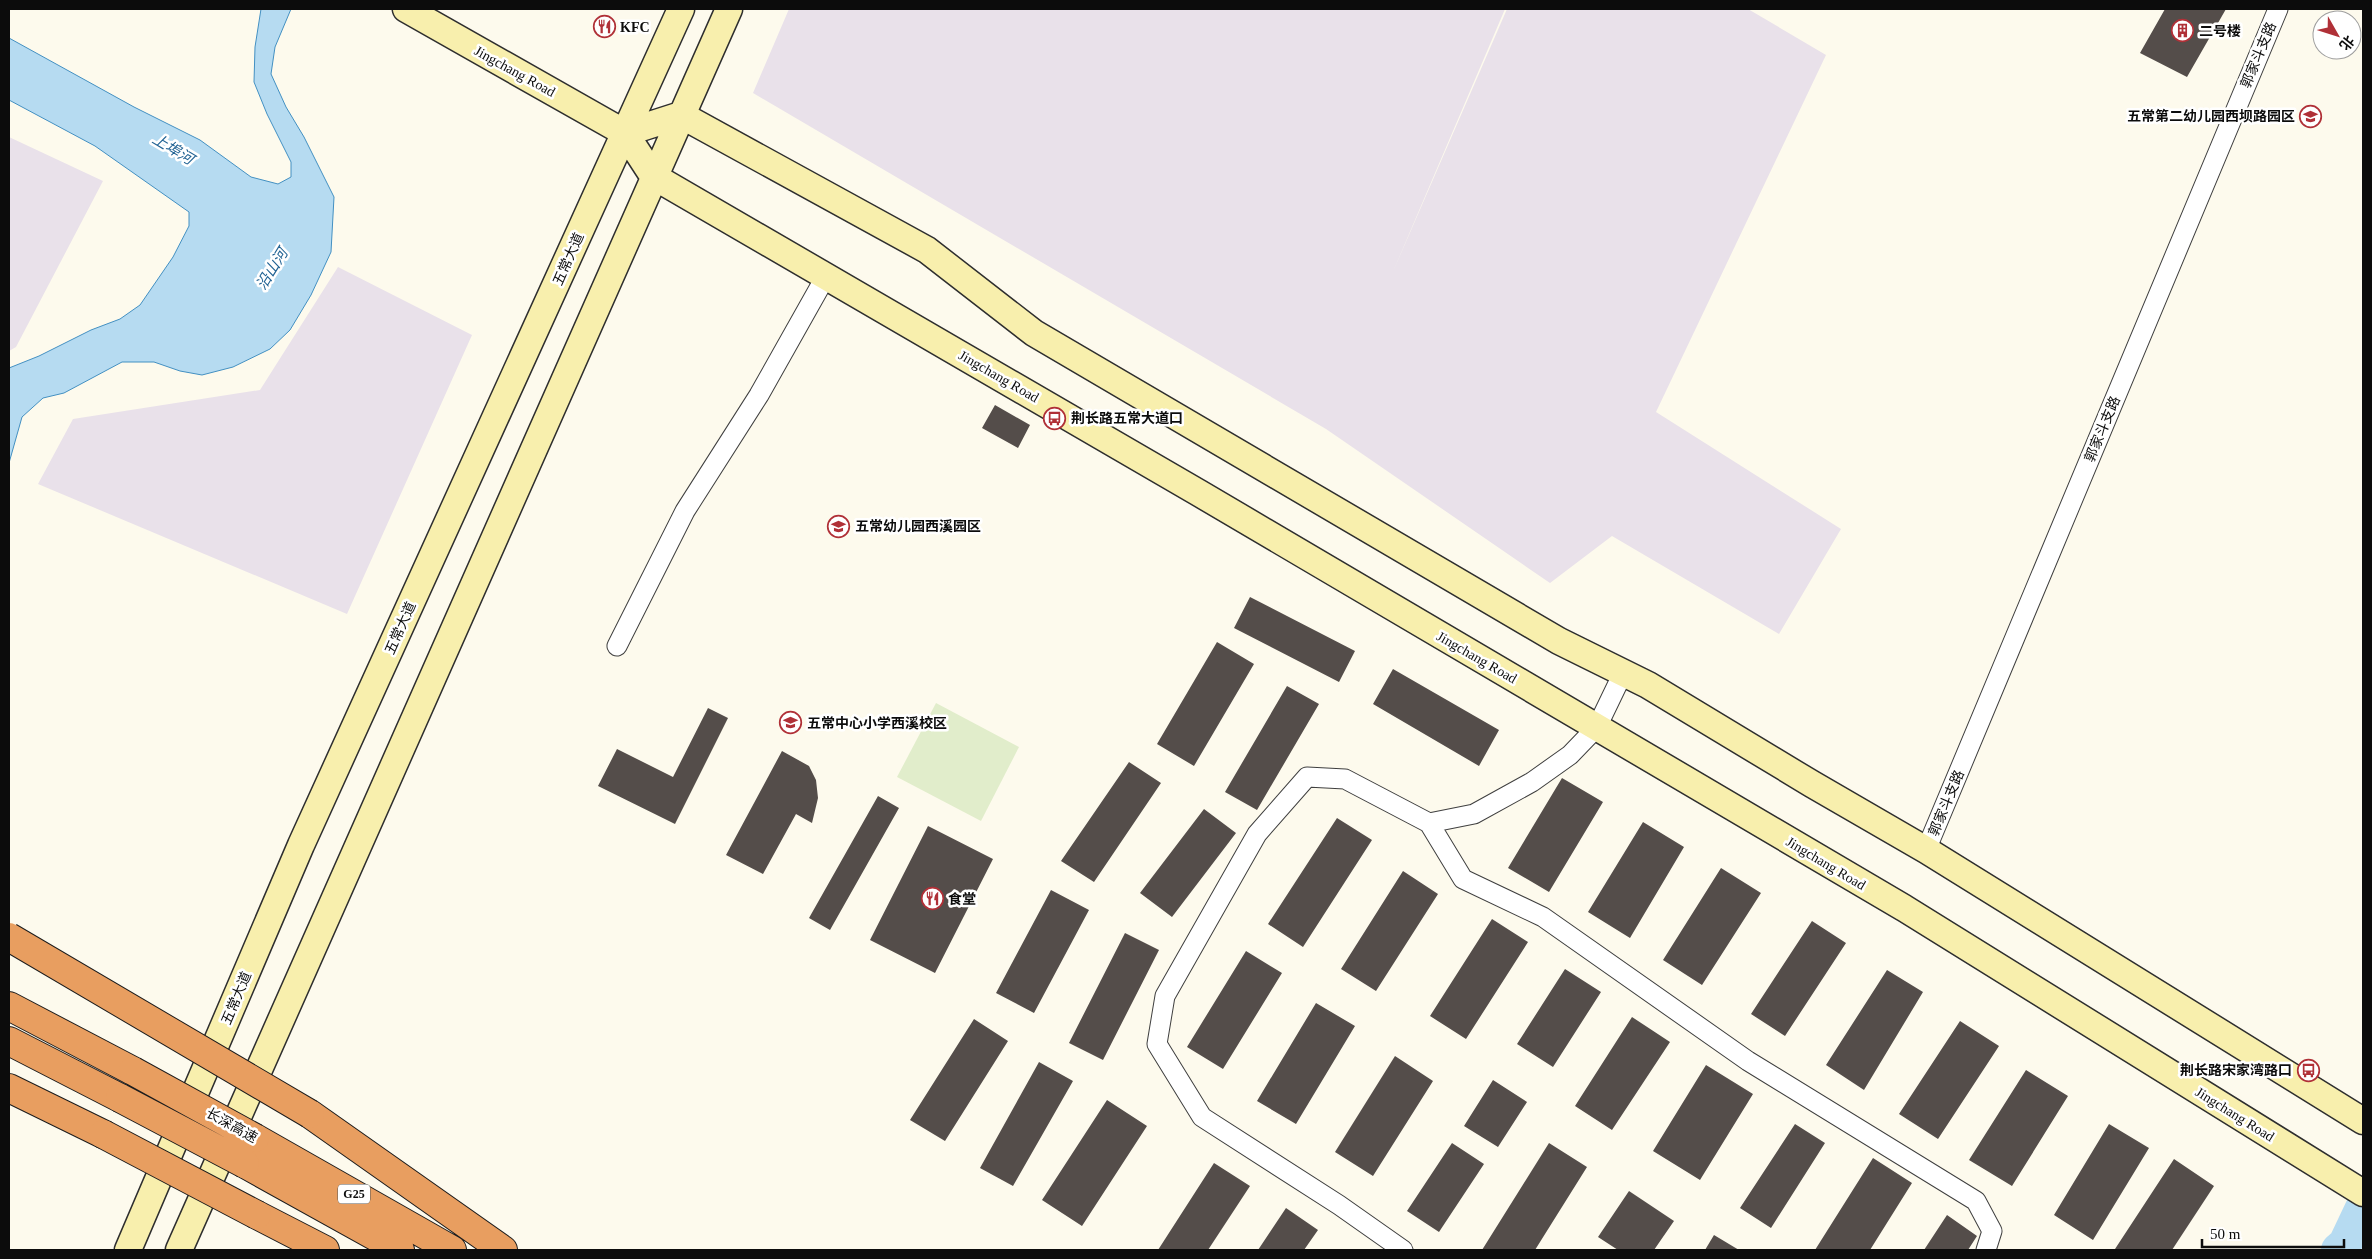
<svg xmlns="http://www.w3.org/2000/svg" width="2372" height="1259" font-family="'Times New Roman','Noto Sans SC',serif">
<rect width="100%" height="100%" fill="#fdfaed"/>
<path fill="#e9e1ea" d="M789,9H1505L1392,274L1507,9H1748L1826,55L1656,412L1841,529L1779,634L1612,536L1550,583L1326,429L753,93Z
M9,137L103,181L16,347L9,351Z
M338,267L472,335L347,614L38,484L73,419L260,390Z"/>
<path fill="#e1edcb" d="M936,703L1019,747L981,821L897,777Z"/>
<path fill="#b6dbf1" stroke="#4390c2" d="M261,9H291L275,47L271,74L286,107L304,137L334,197L331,252L311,295L290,330L270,349L233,367L202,375L180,371L154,362H122L64,393L43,398L22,417L9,463V368L39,356L91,330L120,319L140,305L173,257L189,226V212L95,146L9,100V38L134,107L200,140L251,177L278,184L291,177V162L267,114L254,82L255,47Z"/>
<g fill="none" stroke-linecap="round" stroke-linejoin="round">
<path stroke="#b6dbf1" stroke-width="34" d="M2338,1250L2345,1244L2363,1206"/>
</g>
<path fill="#544d4a" d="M2165,9H2226L2187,77L2140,53Z
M995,405L1030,425L1018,448L982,428Z
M1250,597L1355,651L1339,682L1234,628Z
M1217,642L1254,664L1194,766L1157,744Z
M1393,669L1499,730L1479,766L1373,704Z
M1287,686L1319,704L1257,810L1225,792Z
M708,708L728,718L675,824L598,786L617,749L673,777Z
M782,751L809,766L816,780L818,798L812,823L796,814L763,874L726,855Z
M1129,762L1161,783L1094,882L1061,861Z
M1562,778L1603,802L1549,892L1508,868Z
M878,796L899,808L830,930L809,918Z
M1204,809L1236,833L1172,917L1140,893Z
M1337,818L1372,840L1303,947L1268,924Z
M1643,822L1684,847L1630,938L1588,912Z
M928,826L993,859L935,973L870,940Z
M1721,868L1761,893L1702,985L1663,960Z
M1403,871L1438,894L1376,991L1341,969Z
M1051,890L1089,910L1034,1013L996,993Z
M1492,919L1528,942L1466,1039L1430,1016Z
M1812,921L1846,943L1785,1036L1751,1014Z
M1125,933L1159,950L1103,1060L1069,1043Z
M1246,951L1282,973L1223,1069L1187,1047Z
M1565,969L1601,992L1553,1067L1517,1044Z
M1887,970L1923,992L1864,1090L1826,1065Z
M1316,1003L1355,1026L1296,1124L1257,1101Z
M1632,1017L1670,1042L1612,1130L1575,1106Z
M974,1019L1008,1041L945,1141L910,1120Z
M1960,1021L1999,1046L1938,1139L1899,1114Z
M1395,1056L1433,1081L1373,1176L1335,1152Z
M1039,1062L1073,1081L1013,1186L980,1168Z
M1706,1065L1753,1094L1700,1180L1653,1151Z
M2026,1070L2068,1096L2012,1186L1969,1160Z
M1493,1080L1527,1102L1498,1147L1464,1126Z
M1107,1100L1147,1126L1082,1226L1042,1200Z
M1795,1124L1825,1143L1771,1228L1740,1208Z
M2109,1124L2149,1148L2093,1240L2054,1215Z
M1452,1143L1484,1164L1439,1232L1407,1211Z
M1549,1143L1587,1167L1535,1250H1482Z
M1873,1158L1912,1183L1870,1250H1815Z
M2174,1159L2214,1186L2172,1250H2118L2115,1249Z
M1214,1163L1250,1186L1208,1250H1158Z
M1629,1191L1674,1221L1654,1250H1618L1598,1237Z
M1286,1208L1318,1230L1304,1250H1258Z
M1947,1215L1977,1236L1968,1250H1924Z
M1714,1235L1739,1250H1705Z"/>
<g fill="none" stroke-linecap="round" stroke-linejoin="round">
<defs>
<path id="minor" d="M617,646L685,511L759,395L826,276
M1429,823L1474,814L1532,782L1570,755L1597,727L1623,673
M1926,850L2278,9
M1403,1250L1339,1205L1202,1117L1157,1044L1165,996L1257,834L1307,777L1345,779L1429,823L1463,879L1543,917L1748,1061L1976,1201L1992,1231L1986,1250"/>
<path id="secondary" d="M406,9L625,133L653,176L1199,493L1904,908L2363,1193
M625,133L681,115L927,250L1034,333L1559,641L1648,685L1812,784L1926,850L2363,1121
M128,1250L301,845L681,9
M179,1250L729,9"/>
<path id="motorway" d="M9,1006L133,1071
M9,1041L120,1098
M9,1088L103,1134
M310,1114L503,1250
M255,1138L452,1250
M245,1164L400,1250
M257,1215L325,1250"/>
</defs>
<use href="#minor" stroke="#3f3f3f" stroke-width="21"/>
<use href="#secondary" stroke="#2e2e2e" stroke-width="29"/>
<use href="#motorway" stroke="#1d1d1d" stroke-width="30"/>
<use href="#minor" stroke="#fff" stroke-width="19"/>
<use href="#secondary" stroke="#f8efad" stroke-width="26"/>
<use href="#motorway" stroke="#e89e60" stroke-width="28"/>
<defs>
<path id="motorway-bridge" d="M9,937L310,1114
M133,1071L255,1138
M120,1098L245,1164
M103,1134L257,1215"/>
</defs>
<use href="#motorway-bridge" stroke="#1d1d1d" stroke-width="30" stroke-linecap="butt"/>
<use href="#motorway-bridge" stroke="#e89e60" stroke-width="28"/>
</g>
<defs>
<symbol id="restaurant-ring" viewBox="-11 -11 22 22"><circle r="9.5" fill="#fff" stroke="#b03037" stroke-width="1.5"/><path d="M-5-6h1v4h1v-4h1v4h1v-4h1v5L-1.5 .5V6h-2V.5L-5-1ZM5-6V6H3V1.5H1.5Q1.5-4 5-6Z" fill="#b03037"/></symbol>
<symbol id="building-ring" viewBox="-11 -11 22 22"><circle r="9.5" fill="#fff" stroke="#b03037" stroke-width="1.5"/><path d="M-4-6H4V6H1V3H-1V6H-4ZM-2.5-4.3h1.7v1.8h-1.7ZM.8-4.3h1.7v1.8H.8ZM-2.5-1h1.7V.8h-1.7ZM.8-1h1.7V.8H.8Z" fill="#b03037"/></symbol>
<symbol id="school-ring" viewBox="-11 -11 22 22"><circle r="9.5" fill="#fff" stroke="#b03037" stroke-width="1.5"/><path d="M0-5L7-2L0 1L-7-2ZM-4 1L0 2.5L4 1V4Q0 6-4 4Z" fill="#b03037"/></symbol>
<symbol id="bus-ring" viewBox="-11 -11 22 22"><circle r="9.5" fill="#fff" stroke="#b03037" stroke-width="1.5"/><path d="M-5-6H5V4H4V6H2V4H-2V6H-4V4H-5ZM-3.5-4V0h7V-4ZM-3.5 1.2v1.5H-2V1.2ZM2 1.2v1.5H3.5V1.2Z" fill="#b03037"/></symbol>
</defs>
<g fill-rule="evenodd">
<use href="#restaurant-ring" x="592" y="14" width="25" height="25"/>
<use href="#building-ring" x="2170" y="18" width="25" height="25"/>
<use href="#school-ring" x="2298" y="104" width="25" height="25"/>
<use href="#bus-ring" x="1042" y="406" width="25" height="25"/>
<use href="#school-ring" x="826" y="514" width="25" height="25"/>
<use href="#school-ring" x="778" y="710" width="25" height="25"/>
<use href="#restaurant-ring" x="920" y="886" width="25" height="25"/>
<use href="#bus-ring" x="2296" y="1058" width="25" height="25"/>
</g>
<g text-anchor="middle" stroke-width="5" stroke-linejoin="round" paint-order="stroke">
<rect fill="#fff" stroke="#555" stroke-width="1" x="338" y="1184.5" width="32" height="19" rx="4"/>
<g font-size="12" font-weight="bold" fill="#0c0c0c">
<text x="354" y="1198">G25</text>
</g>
<g font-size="14" font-weight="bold" fill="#0c0c0c" stroke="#fff" text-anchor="start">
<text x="620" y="32">KFC</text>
<text x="2199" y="36">二号楼</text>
<text x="2295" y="121" text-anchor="end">五常第二幼儿园西坝路园区</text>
<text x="1071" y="423">荆长路五常大道口</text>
<text x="855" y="531">五常幼儿园西溪园区</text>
<text x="807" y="728">五常中心小学西溪校区</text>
<text x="948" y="904">食堂</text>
<text x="2292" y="1075" text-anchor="end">荆长路宋家湾路口</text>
</g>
<g font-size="14" fill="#0c0c0c" stroke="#fff">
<text transform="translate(2258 55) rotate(-67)" y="5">郭家斗支路</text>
<text transform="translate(515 71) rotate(29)" y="5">Jingchang Road</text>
<text transform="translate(568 259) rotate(-66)" y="5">五常大道</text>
<text transform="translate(999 376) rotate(30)" y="5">Jingchang Road</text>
<text transform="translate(2102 429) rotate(-67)" y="5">郭家斗支路</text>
<text transform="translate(400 628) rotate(-66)" y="5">五常大道</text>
<text transform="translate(1477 657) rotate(30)" y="5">Jingchang Road</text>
<text transform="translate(1946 803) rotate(-67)" y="5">郭家斗支路</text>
<text transform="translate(1826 863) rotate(31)" y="5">Jingchang Road</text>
<text transform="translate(236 998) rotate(-67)" y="5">五常大道</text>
<text transform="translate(2235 1114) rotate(32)" y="5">Jingchang Road</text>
<text transform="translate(232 1125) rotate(29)" y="5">长深高速</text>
</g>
<g font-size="15" font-style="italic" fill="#206293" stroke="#fff">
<text transform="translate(173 149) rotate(31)" y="5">上埠河</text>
<text transform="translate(272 269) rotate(-58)" y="5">沿山河</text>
</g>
</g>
<rect width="2372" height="1259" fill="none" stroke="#0c0c0c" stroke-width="20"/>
<g transform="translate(2337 35) rotate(129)"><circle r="24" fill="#ffffff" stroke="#9e9e9e"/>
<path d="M0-4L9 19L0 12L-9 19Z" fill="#b03037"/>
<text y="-8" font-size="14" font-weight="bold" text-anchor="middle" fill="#0c0c0c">北</text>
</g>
<path d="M2202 1239v8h142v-8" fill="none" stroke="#0c0c0c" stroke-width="2.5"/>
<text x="2210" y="1239" font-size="15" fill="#0c0c0c" stroke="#ffffff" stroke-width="4" paint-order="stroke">50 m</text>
</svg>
